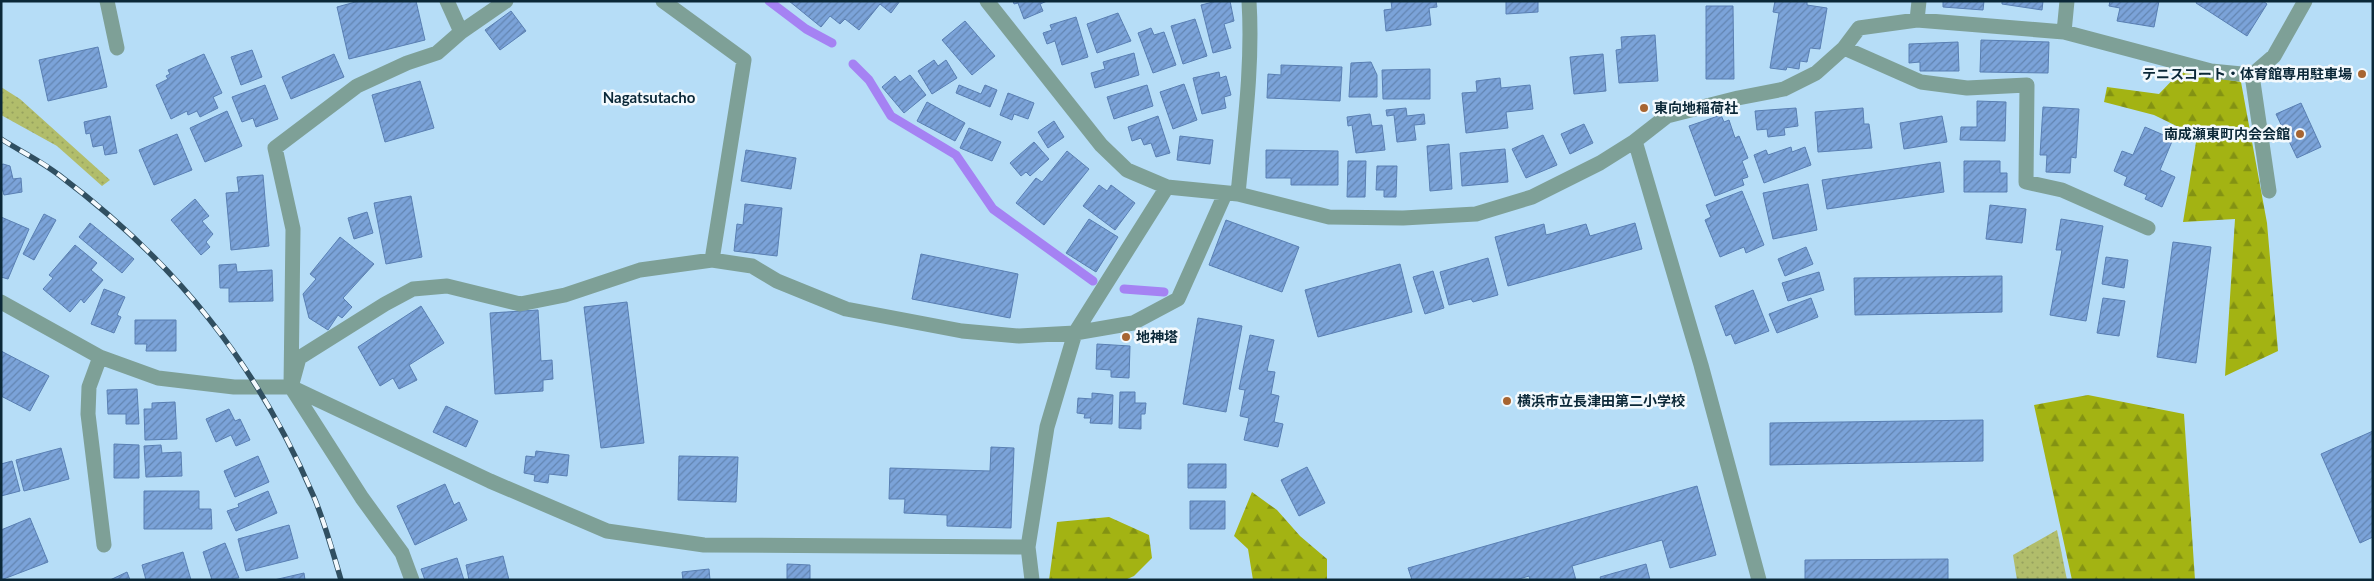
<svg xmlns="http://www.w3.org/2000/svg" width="2374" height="581" font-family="Lato,'Noto Sans JP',sans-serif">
<defs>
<pattern id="grass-dots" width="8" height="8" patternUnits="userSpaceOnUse" patternTransform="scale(1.25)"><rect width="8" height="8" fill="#b1bd6b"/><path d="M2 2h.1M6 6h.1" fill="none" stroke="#97a25e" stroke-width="1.8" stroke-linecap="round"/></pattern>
<pattern id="forest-firs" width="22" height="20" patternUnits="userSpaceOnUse" patternTransform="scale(1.25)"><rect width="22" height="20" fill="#a3b313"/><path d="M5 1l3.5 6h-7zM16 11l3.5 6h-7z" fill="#839213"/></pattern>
<pattern id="building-hatch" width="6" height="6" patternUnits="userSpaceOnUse" patternTransform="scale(1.25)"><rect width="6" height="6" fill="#7ba3d9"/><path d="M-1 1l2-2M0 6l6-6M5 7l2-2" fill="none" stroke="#6385b1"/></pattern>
</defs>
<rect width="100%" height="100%" fill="#b6ddf7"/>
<path fill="url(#grass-dots)" d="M1,87L20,99L110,180L102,186L57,146L1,115Z
M2057,530L2067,580H2017L2013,555Z"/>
<path fill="url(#forest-firs)" d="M2180,72L2241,82L2267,223L2278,351L2225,376L2235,219L2183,222L2197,136L2154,115L2104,102L2107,87L2159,94Z
M2088,395L2184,414L2195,580H2072L2034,405Z
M1252,492L1277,510L1300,536L1327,559V580H1253L1248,549L1234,536Z
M1109,517L1149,535L1152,558L1134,576L1125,580H1049L1057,522Z"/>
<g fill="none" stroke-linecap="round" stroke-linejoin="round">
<path stroke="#a582f3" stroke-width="9" d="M769,1L806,29L832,43
M853,64L869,80L891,116L956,155L993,209L1093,281
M1124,289L1164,292"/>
</g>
<path fill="url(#building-hatch)" stroke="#597fb3" d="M359,1H416L425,40L349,59L337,7Z
M789,1H900L891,13L880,4L859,30L845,19L840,24L830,16L821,27Z
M1013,1H1047L1040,4L1043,11L1024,19L1018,3L1014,4Z
M1217,1H1230L1234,21L1224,24L1231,48L1213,53L1201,5Z
M1391,1H1436L1437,7L1429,8L1431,25L1386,31L1384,10L1392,9Z
M1506,1H1538V12L1506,14Z
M1775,1H1807V5L1827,8L1820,49L1810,48L1807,62L1800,61L1799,69L1787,67L1786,70L1770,68L1779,13L1773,12Z
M1943,1H1984L1983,10L1943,7Z
M2002,1H2043L2042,10L2002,4Z
M2110,1H2159L2154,27L2117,21L2120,8L2109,6Z
M2197,1H2263L2267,4L2247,36L2196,3Z
M1706,6H1733L1734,79H1706Z
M511,11L526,31L500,50L485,30Z
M1118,13L1131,41L1097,53L1087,24Z
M1076,17L1088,57L1062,65L1055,41L1047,44L1043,33L1052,30L1050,25Z
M1195,19L1207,56L1183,64L1171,26Z
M965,21L995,56L972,75L942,40Z
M1151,28L1154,35L1164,32L1176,65L1153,73L1138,33Z
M1655,35L1658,81L1619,83L1616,50L1622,49L1621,37Z
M1981,40L2049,42L2048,73L1980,72Z
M1958,42L1959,71H1920V62L1909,63V44Z
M98,47L107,87L48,101L39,60Z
M252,50L262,77L241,85L231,57Z
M1134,53L1139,75L1095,88L1091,73L1105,69L1103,62Z
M204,54L222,93L213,97L218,108L200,117L197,111L188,115L187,111L171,119L156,85L168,79L166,76L170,74L168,70Z
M334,54L344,77L291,99L282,77Z
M1603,54L1606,91L1574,94L1570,57Z
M934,60L938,66L946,60L957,78L932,94L918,71Z
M1371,62L1377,75V97H1349L1351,63Z
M1281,65L1342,67L1340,101L1267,98L1268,74L1281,75Z
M1430,69V99H1383L1382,70Z
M1219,72L1220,78L1226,76L1231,95L1224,97L1226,108L1202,114L1193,78Z
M910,75L926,95L904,113L882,87L895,76L900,82Z
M1500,78L1501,88L1530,85L1533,109L1506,112L1508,128L1466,133L1462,93L1477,92L1476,81Z
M420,81L434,128L385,142L372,95Z
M1184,84L1197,120L1173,129L1160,92Z
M265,85L278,119L256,127L253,118L242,122L232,97Z
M959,85L981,94L985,85L997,90L990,107L956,93Z
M1147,85L1153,106L1114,119L1107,97Z
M1008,93L1034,103L1028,119L1014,114L1012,120L1000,115Z
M1977,101L2006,102L2005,141L1960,140L1961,127H1977Z
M927,102L965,123L955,141L917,121Z
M2301,103L2321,147L2297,158L2276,114Z
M2043,107L2079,109L2076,158L2071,157L2070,173L2046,172L2047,155H2040Z
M1406,108L1407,116L1424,114L1425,124L1414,125L1416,140L1397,142L1394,115L1387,116L1386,110Z
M1796,108L1798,126L1784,128L1785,135L1768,137L1767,129L1757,130L1755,111Z
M1863,108L1864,124H1869L1872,148L1818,152L1815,112Z
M227,111L242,146L205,162L190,128Z
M1370,114L1372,126L1382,125L1385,150L1356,153L1352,125L1348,126L1347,117Z
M1721,115L1724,122L1729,120L1735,138L1739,136L1748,158L1742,161L1748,177L1742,179L1744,185L1715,196L1689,126Z
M110,116L117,153L105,155L103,145L93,147L90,133L86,134L84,122Z
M1158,116L1170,153L1156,157L1151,143L1144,145L1141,138L1132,141L1128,127Z
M1942,116L1947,142L1904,149L1900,123Z
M1054,121L1064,137L1048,148L1038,132Z
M1584,124L1593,143L1570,154L1561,134Z
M2145,127L2173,139L2160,170L2175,177L2162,207L2145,199L2147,195L2124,185L2127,177L2114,171L2122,151L2133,155Z
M969,128L1001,142L992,161L960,148Z
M177,134L192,170L154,185L139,150Z
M1543,135L1557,165L1526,178L1512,149Z
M1180,136L1213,140L1210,164L1177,160Z
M1034,142L1049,159L1030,176L1026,172L1021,176L1010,163Z
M1449,144L1452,189L1430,191L1427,146Z
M1791,147L1792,152L1805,147L1811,165L1764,183L1754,155L1766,150L1768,155Z
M1505,149L1508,182L1462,186L1460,153Z
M746,150L796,158L791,189L741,181Z
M1266,150L1338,151V185H1291V178H1266Z
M1067,151L1089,169L1044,225L1016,203L1036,178L1042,182Z
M1348,161H1366L1365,197H1347Z
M1964,161H2000V173H2007V192H1964Z
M1940,162L1944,192L1827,209L1822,180Z
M3,164L10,166L13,179L21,178L22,192L4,195L1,185V165Z
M1377,166H1397L1396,197H1384V190H1376Z
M263,175L269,246L231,250L226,193L239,192L237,177Z
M1808,184L1817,230L1773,239L1763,193Z
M1099,185L1107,191L1111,185L1135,203L1115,230L1083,206Z
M1742,191L1764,245L1746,253L1744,247L1720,257L1705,220L1711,217L1706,205Z
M411,196L422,257L386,264L374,203Z
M195,199L209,216L202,221L213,234L206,242L210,247L201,255L171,220Z
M745,204L782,208L777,256L734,251L737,224L743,225Z
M1990,205L2026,209L2022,243L1986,239Z
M367,212L373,233L354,239L348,218Z
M44,214L56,220L34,260L23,254Z
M1,217L29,229L8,279L1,277Z
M1089,219L1118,237L1096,272L1066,253Z
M2061,219L2103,226L2086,321L2050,315L2062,250H2056Z
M1226,220L1299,247L1282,292L1209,265Z
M90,223L134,259L122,273L79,237Z
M1635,223L1642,249L1508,286L1495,237L1544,224L1546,235L1586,224L1590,236Z
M340,237L374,264L343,298L352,307L342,318L338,315L328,330L309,318L303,294L316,279L310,274Z
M2173,242L2211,247L2196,363L2157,357Z
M75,245L97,263L91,270L103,280L84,303L81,299L70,312L43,289L53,278L49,275Z
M1806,247L1813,264L1785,276L1778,259Z
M921,254L1018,274L1010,318L912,299Z
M2106,257L2128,260L2124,288L2102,284Z
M1488,258L1498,295L1473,302L1471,299L1449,305L1440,272Z
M236,264L237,272L272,270L273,301L229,302V288H220L219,265Z
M1400,264L1412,312L1318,337L1305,290Z
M1433,271L1444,308L1425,314L1413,277Z
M1819,272L1824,290L1788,301L1782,283Z
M2002,276V312L1855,315L1854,278Z
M104,289L125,297L117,315L121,317L114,333L91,324Z
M1753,290L1769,331L1735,344L1731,334L1726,336L1715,306Z
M1811,298L1818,317L1777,333L1769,314Z
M2103,298L2125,301L2119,336L2097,333Z
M627,302L644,443L601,448L584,307Z
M421,306L444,343L409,365L417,380L399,389L393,378L380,386L358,347Z
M538,310L541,361L552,360L553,379L543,380V391L495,394L490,313Z
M1198,318L1242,326L1226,412L1183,404Z
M135,320H176V351H146L147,344H135Z
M1250,335L1274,340L1267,371L1275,372L1271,394L1279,396L1274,422L1283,424L1278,447L1244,440L1249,418L1240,416L1245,390L1239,389Z
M1097,344L1130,346L1129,378L1111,377V370L1096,369Z
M1,351L49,376L30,411L1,396Z
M137,389L139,424H126V414H108L107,390Z
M1120,392H1135V403H1146L1145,414H1141V429L1119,428Z
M1092,393L1113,395L1112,424L1090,423L1091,418H1084L1085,414L1077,413L1078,398L1092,399Z
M175,402L177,439L145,440L144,409H152V403Z
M446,406L478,421L466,447L433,432Z
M229,409L235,421L240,419L250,440L236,446L231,435L216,442L206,419Z
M1983,420V461L1770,465V423Z
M2373,431V537L2360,543L2321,454Z
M114,444L139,445V478H114Z
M161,445L162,453L181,452L182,476L146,477L144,446Z
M991,447L1014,448L1011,528L947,526V515L904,513L905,499H889L890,468L990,471Z
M61,448L69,479L24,491L16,460Z
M536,451L569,455L567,476L549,474L548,483L534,481L535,475L524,473L526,456L535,457Z
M258,456L269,482L235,497L224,471Z
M679,456L738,457L736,502L678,500Z
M12,461L20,491L1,496V464Z
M1188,464H1226V488H1188Z
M1307,467L1325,503L1299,516L1281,480Z
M445,484L454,505L459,502L467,520L415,545L397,506Z
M1697,486L1716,555L1670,568L1662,540L1572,566L1576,580H1530L1529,576L1516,580H1412L1408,568Z
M144,491H199V509H211L212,529H144Z
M268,491L277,513L236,531L227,511L239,507L238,504Z
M1190,501H1225V529H1190Z
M30,518L48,562L1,580V530Z
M289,525L298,558L246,571L238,539Z
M225,543L239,578L212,580L203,552Z
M183,552L191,580H146L142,565Z
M503,556L509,580H469L466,565Z
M457,558L464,580H425L421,569Z
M1948,559V580H1805V560Z
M787,564L810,565V580H787Z
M1646,564L1650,580H1601L1600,577Z
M709,569L710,580H683L682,572Z
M127,572L130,580H110Z
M304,573L305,580H274Z"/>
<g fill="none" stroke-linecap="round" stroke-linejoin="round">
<path stroke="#7ea097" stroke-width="15" d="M107,1L117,48
M447,1L461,32L437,53L407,63L357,86L275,148L293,229L291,387L490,481L607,531L704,545L1028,547L1047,427L1075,333L1167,187
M663,1L744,60L712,260
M987,1L1101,145L1127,170L1167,187L1238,194L1329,217L1403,218L1476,214L1532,197L1600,163L1635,141L1667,116L1738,98L1784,89L1816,73L1844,48L1859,28L1917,20L2064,32L2211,71L2252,75L2274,56L2305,1
M1917,20L1919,1
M461,32L506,1
M2064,32L2067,1
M1844,48L1921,82L1967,88L2027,85L2026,182L2062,190L2148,228
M2252,75L2269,191
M1635,141L1701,365L1759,580
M1238,194C1244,130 1253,66 1249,1
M1,302L100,357L89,387L88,414L104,545
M100,357L158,378L234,387H291
M1028,547L1032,580
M412,580L402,553L362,498L291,387L299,358L385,304L413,289L447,286L520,304L565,295L640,270L712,260L752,266L777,281L846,309L962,331L1019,336L1075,333L1133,323L1178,299L1225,194"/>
<defs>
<path id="rail" d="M1,139C20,151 41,161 59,175C176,263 256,362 314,497C325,524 333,552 341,580"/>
</defs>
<use href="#rail" stroke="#304f61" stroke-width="5.5"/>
<use href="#rail" stroke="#f3f9fd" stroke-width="4" stroke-dasharray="11" stroke-linecap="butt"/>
</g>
<g fill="#a76532" stroke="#f3f9fd" stroke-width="2">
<circle cx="2362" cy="74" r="5"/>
<circle cx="1644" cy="108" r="5"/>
<circle cx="2300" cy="134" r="5"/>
<circle cx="1126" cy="337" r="5"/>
<circle cx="1507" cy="401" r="5"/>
</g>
<g text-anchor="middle" stroke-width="5" stroke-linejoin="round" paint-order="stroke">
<g font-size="14" font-weight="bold" fill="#0b2838" stroke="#f3f9fd" text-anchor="start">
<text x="2352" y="79" text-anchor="end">テニスコート・体育館専用駐車場</text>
<text x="1654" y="113">東向地稲荷社</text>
<text x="2290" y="139" text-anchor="end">南成瀬東町内会会館</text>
<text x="1136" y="342">地神塔</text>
<text x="1517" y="406">横浜市立長津田第二小学校</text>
</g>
<g font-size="15" font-weight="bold" fill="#0b2838" stroke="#f3f9fd">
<text x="649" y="103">Nagatsutacho</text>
</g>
</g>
<rect width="2374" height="581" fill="none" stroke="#0b2838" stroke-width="5"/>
</svg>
